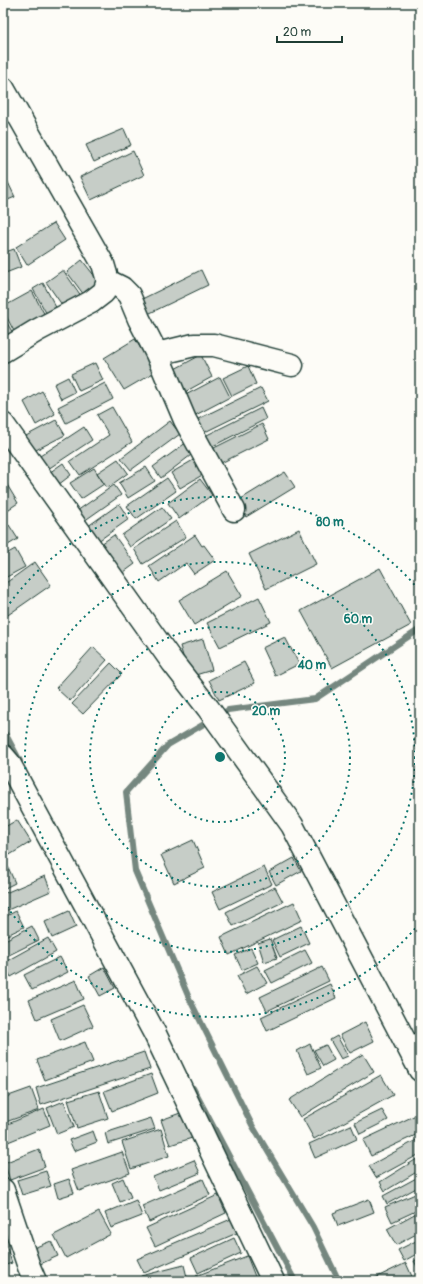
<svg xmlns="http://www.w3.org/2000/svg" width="423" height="1284" font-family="Pangolin,sans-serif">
<rect width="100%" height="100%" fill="#fdfcf7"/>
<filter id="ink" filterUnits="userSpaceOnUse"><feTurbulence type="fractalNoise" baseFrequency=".025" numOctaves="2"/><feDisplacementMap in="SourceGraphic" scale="8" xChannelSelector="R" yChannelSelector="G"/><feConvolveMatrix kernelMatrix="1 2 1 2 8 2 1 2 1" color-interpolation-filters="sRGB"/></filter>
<g filter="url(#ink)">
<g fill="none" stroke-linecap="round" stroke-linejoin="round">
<path stroke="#75877f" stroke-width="6" d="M3,731L6,735L20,761
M193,1088L295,1281
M339,1281L313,1227L252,1125L189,998L135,871L126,792L168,745L228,710L315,699L420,629"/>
</g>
<path fill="#c6cdc7" stroke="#1f3d34" d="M124,129L131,145L94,162L86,145Z
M133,151L144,175L91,200L80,177Z
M5,176L15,197L3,202V177Z
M54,223L65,240L27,265L16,247Z
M14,249L21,267L3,274V253Z
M82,260L100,283L84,295L67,272Z
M63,270L84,300L67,312L46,282Z
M201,270L208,285L148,314L142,299Z
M43,283L60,315L50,320L33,289Z
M32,291L48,321L17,337L3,310V307Z
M3,316L18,342L3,350Z
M135,339L155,372L124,390L104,358Z
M201,355L212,377L183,393L171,371Z
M95,363L103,380L79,391L71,374Z
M248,366L256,384L232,396L223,378Z
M68,377L75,392L61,399L54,384Z
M220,377L230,397L188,419L178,399Z
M105,383L113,399L66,423L58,407Z
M261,388L268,401L201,434L194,421Z
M42,391L55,414L36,425L24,402Z
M112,407L132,442L80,475L70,461L109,435L97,415Z
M261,408L266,419L207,449L201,438Z
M56,420L65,435L32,452L24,437Z
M170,421L180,434L131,470L121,458Z
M262,424L269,439L215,466L208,451Z
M84,427L92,440L48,469L40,456Z
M187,442L195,452L161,478L153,467Z
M118,459L128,473L107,488L97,473Z
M195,459L204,474L180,488L171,473Z
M63,463L71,475L58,485L49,473Z
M146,467L155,481L128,498L119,483Z
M94,468L104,484L81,499L70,483Z
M285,472L295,487L246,517L236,502Z
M3,478L18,503L3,513Z
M167,478L176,491L136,519L127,506Z
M200,479L212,495L179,519L168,503Z
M114,485L121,495L84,521L77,511Z
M119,504L129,519L94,544L84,529Z
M162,507L171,519L130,547L122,535Z
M176,521L186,537L143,564L134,549Z
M9,525L18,539L3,548V528Z
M299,529L316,564L266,589L249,554Z
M114,535L135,564L120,575L98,546Z
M195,535L202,546L204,545L215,560L194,574L186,563L159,582L149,566Z
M15,549L25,567L3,579V556Z
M35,562L51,585L5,617L3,615V585Z
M380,568L411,625L332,668L301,611Z
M227,571L242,596L194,625L179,600Z
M259,597L271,622L220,647L207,623Z
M285,637L299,664L275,676L262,648Z
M203,639L212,670L189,677L180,646Z
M93,647L107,660L70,701L56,688Z
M244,662L255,683L219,700L209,680Z
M111,663L122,674L83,714L72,704Z
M17,820L31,842L3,859V828Z
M193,840L205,868L174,883L161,855Z
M294,858L301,871L276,885L269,872Z
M8,867L15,883L3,889V869Z
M264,867L272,884L220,909L212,892Z
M45,876L51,891L3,912V894Z
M275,887L283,902L233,926L226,912Z
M294,902L302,920L229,955L221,937Z
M16,911L24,927L3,937V918Z
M69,911L76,927L52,938L45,922Z
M32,926L39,940L3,958V941Z
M301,926L309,943L280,957L272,940Z
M48,938L56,952L11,977L3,963Z
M270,939L277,958L264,962L258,943Z
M251,948L258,963L242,970L235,955Z
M305,950L312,963L272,983L265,970Z
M60,957L68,972L32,990L24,975Z
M257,966L267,983L246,994L237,976Z
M104,967L115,988L100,996L89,976Z
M322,967L329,981L267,1011L260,997Z
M76,980L84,999L37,1019L29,1000Z
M330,984L336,998L267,1031L261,1017Z
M83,1005L93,1026L60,1041L51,1019Z
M365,1022L374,1041L350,1053L340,1035Z
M337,1036L348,1056L341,1059L330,1040Z
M85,1042L93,1062L45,1080L37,1060Z
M310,1044L321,1068L308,1074L297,1051Z
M326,1045L334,1060L323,1066L314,1050Z
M144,1052L150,1069L41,1105L36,1088Z
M363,1054L374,1072L300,1117L289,1100Z
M151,1074L158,1093L112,1111L104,1091Z
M381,1075L393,1095L314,1139L303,1119Z
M31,1088L39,1110L3,1123V1098Z
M99,1091L108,1118L77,1128L68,1100Z
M64,1101L74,1127L57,1134L47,1108Z
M44,1109L50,1125L3,1144V1126Z
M382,1110L388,1120L360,1134L355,1123Z
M183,1112L192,1138L170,1145L161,1120Z
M418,1114L420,1118V1133L371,1156L363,1140Z
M151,1118L155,1129L108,1144L105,1133Z
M351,1125L357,1139L315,1158L309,1144Z
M161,1129L169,1156L131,1169L122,1142Z
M93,1131L97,1142L74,1151L69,1140Z
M420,1138V1154L376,1178L369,1166Z
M39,1149L45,1167L10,1180L4,1163Z
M122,1152L130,1173L79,1191L71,1170Z
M420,1157V1170L385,1191L380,1182Z
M194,1160L200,1173L159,1190L153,1177Z
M46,1171L51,1186L22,1195L17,1180Z
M420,1176V1186L387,1204L383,1196Z
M123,1178L131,1197L120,1202L112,1183Z
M69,1179L74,1193L58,1198L54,1184Z
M203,1179L210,1195L149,1222L142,1206Z
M420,1192V1209L392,1222L385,1207Z
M218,1195L226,1213L155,1246L146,1228Z
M369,1199L374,1212L338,1226L333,1213Z
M136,1200L142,1216L111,1228L105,1213Z
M420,1211V1232L396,1245L387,1229Z
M99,1212L111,1234L66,1258L54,1235Z
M231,1219L237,1233L144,1273L137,1259Z
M234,1238L241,1253L198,1273L191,1258Z
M420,1239V1252L404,1261L398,1250Z
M51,1241L58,1256L38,1265L31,1249Z
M5,1242L12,1263L3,1266V1243Z
M247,1256L256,1279L250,1281H198L196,1276Z
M420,1258V1272L414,1261Z
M406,1263L414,1281H369Z
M184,1265L188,1281H142L141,1276Z"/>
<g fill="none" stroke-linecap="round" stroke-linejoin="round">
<defs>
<path id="minor" d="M108,281L122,288L129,295L139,319L157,354L185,420L234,510
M157,354L194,345H214L292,365
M3,424L173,663L208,708L292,825L420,1070
M3,756L9,763L155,1034L273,1281
M3,1190L29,1267L35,1281"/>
<path id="tertiary" d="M3,88L103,264L108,281L104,292L91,302L36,331L3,351"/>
</defs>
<use href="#minor" stroke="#1f3d34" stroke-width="25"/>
<use href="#tertiary" stroke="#1f3d34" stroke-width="25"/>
<use href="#minor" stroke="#fdfcf7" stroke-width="22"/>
<use href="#tertiary" stroke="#fdfcf7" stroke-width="22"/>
</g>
</g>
<g fill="none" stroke="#0f766e" stroke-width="2" stroke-dasharray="2 4">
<circle cx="220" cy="757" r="65"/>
<circle cx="220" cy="757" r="130"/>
<circle cx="220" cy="757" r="195"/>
<path d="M419 924A260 260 0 0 1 3 901M3 613A260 260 0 0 1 419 590"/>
</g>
<circle cx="220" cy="757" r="6" fill="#0f766e" stroke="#fdfcf7" stroke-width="2"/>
<g font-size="12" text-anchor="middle" font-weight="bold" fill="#0f766e" stroke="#fdfcf7" stroke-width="3" stroke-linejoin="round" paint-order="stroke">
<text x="330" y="526">80 m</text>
<text x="358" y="623">60 m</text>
<text x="312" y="669">40 m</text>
<text x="266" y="715">20 m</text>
</g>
<rect width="423" height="1284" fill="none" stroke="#fdfcf7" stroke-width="16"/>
<rect x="8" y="8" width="407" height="1268" fill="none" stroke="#1f3d34" stroke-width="1.5" filter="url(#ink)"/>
<path d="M277 36v6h65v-6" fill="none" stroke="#1f3d34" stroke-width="2"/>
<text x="283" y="36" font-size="12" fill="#1f3d34" stroke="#fdfcf7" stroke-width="3" paint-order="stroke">20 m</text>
</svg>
